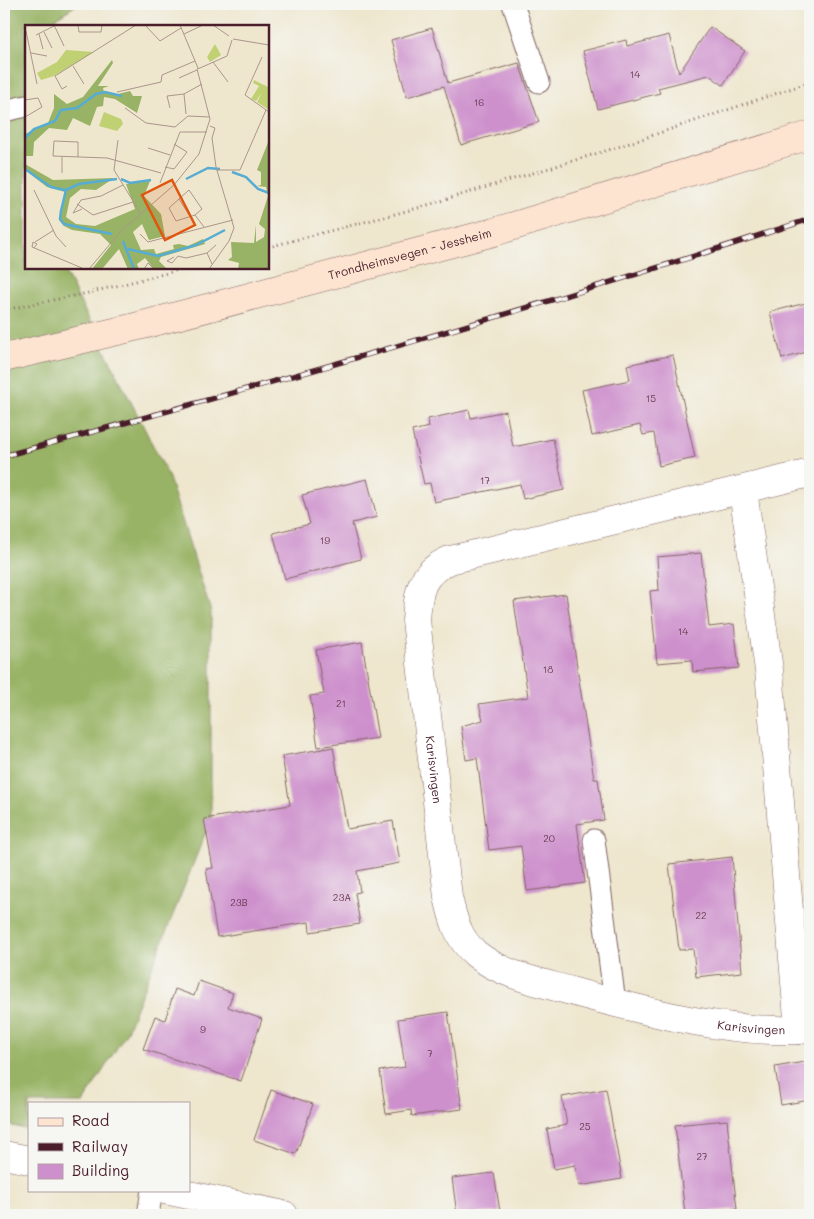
<svg xmlns="http://www.w3.org/2000/svg" width="814" height="1219" font-family="Mali,sans-serif">
<rect width="100%" height="100%" fill="#f6f6f2"/>
<filter id="ink" filterUnits="userSpaceOnUse"><feTurbulence type="fractalNoise" baseFrequency=".02" numOctaves="2"/><feDisplacementMap in="SourceGraphic" scale="10" xChannelSelector="R" yChannelSelector="G"/><feConvolveMatrix kernelMatrix="1 2 1 2 8 2 1 2 1" color-interpolation-filters="sRGB"/></filter>
<filter id="wash" filterUnits="userSpaceOnUse"><feTurbulence type="fractalNoise" baseFrequency=".0096" numOctaves="4" result="noise"/><feDisplacementMap in="SourceGraphic" scale="20" xChannelSelector="R" yChannelSelector="G"/><feGaussianBlur stdDeviation="1.12" result="paint"/><feColorMatrix in="noise" values="0 0 0 0 0 0 0 0 0 0 0 0 0 0 0 0 0 1.4 0 .05"/><feComposite in="paint" operator="in"/></filter>
<g filter="url(#wash)">
<rect width="100%" height="100%" fill="#eee6cd"/>
<path fill="#98b365" stroke="#716948" d="M4,4H78L44,26H26V268H63L168,475L211,612V819L126,1033L83,1103H29V1130L4,1124Z"/>
<g id="blocks">
<path fill="#cd90cc" d="M710,27L745,51L723,85L709,75L658,88L660,93L598,109L583,51L626,40L627,46L669,35L679,73Z
M432,28L448,83L519,63L539,122L461,145L444,86L407,97L391,40Z
M810,302V351L782,359L770,312Z
M673,355L695,458L659,466L654,433L643,435L640,425L592,436L582,390L630,380L627,365Z
M469,410L471,418L506,411L513,447L553,439L564,490L523,499L520,484L434,502L430,483L424,484L412,431L429,427L428,419Z
M367,479L377,517L352,523L361,559L285,579L273,533L310,524L302,495Z
M701,553L709,627L734,624L739,668L693,672L692,660L657,663L650,591L659,590L657,557Z
M566,594L594,779H598L604,820L577,824L585,883L527,891L521,846L489,850L477,758L466,760L461,726L483,720L479,704L528,697L514,601Z
M362,642L378,738L318,747L310,696L324,694L316,650Z
M333,747L347,829L393,821L400,863L357,871L360,892L355,893L360,924L310,932L309,922L217,937L206,869L213,868L204,819L290,805L282,756Z
M732,857L742,972L696,977L693,949L679,950L669,864Z
M199,981L233,993L228,1007L262,1019L241,1081L143,1049L155,1016L165,1020L175,989L194,996Z
M448,1012L462,1109L412,1116L411,1110L386,1114L380,1071L405,1067L398,1019Z
M810,1061V1100L781,1105L775,1067Z
M606,1089L622,1179L579,1186L575,1165L554,1169L547,1129L567,1125L562,1097Z
M271,1090L313,1104L296,1154L254,1140Z
M727,1120L737,1209L685,1214L675,1125Z
M494,1173L500,1212L457,1215L452,1178Z"/>
</g>
</g>
<g filter="url(#ink)">
<use href="#blocks" fill-opacity="0" stroke="#836564" stroke-width="1"/>
<g fill="none" stroke-linecap="round" stroke-linejoin="round">
<defs>
<path id="service" d="M513,4L539,82
M4,111L26,106
M594,840L615,1003
M148,1215L152,1190"/>
<g id="minor">
<path id="s1" d="M810,473L450,560C421,572 418,591 416,620L448,897C453,919 458,939 476,954C502,975 539,982 571,991C644,1011 735,1036 810,1029"/>
<path d="M743,491L769,670L799,1030"/>
<path d="M4,1155L29,1160"/>
<path d="M165,1190L284,1215"/>
</g>
<g id="secondary">
<path id="s2" d="M4,358L135,327L494,232L810,135"/>
</g>
</defs>
<use href="#service" stroke="#836564" stroke-width="23"/>
<use href="#minor" stroke="#836564" stroke-width="29"/>
<use href="#secondary" stroke="#836564" stroke-width="29"/>
<path stroke="#836564" stroke-width="3" stroke-dasharray="1 4" stroke-linecap="butt" d="M268,247L418,208L615,148L810,82
M4,310L88,293L187,268"/>
<use href="#service" stroke="#fff" stroke-width="21"/>
<use href="#minor" stroke="#fff" stroke-width="28"/>
<use href="#secondary" stroke="#fde4d1" stroke-width="28"/>
<defs>
<path id="rail" d="M4,456C274,383 544,306 810,219"/>
</defs>
<use href="#rail" stroke="#4a1f2b" stroke-width="5.5"/>
<use href="#rail" stroke="#f6f6f2" stroke-width="4" stroke-dasharray="11" stroke-linecap="butt"/>
</g>
</g>
<g text-anchor="middle" stroke-width="4" stroke-linejoin="round" paint-order="stroke">
<g font-size="10" fill="#6b3b53">
<text x="635" y="78">14</text>
<text x="479" y="106">16</text>
<text x="651" y="402">15</text>
<text x="485" y="484">17</text>
<text x="325" y="544">19</text>
<text x="683" y="635">14</text>
<text x="548" y="673">18</text>
<text x="341" y="707">21</text>
<text x="549" y="842">20</text>
<text x="342" y="901">23A</text>
<text x="239" y="906">23B</text>
<text x="701" y="919">22</text>
<text x="203" y="1033">9</text>
<text x="430" y="1057">7</text>
<text x="585" y="1130">25</text>
<text x="702" y="1160">27</text>
</g>
<g font-size="12" fill="#4a1f2b" stroke="#f6f6f2">
<text dy="4" stroke="none"><textPath href="#s2" startOffset="419">Trondheimsvegen - Jessheim</textPath></text>
<text dy="4" stroke="none"><textPath href="#s1" startOffset="595">Karisvingen</textPath></text>
<text dy="4" stroke="none"><textPath href="#s1" startOffset="1075">Karisvingen</textPath></text>
</g>
</g>
<g transform="translate(25 25)">
<rect width="244" height="244" fill="#eee6cd"/>
<path d="M190,19L196,30L185,37L182,32ZM41,25L69,27L29,51L16,55L12,48L32,37ZM229,55L243,62L244,85L232,77L237,68L231,76L226,74L234,61L228,58ZM79,87L96,94L98,99L92,106L74,101Z" fill="#c0d173"/>
<path d="M87,35L88,38L73,61H84L78,63L79,67L93,69L105,66L108,71H117L112,88L90,74L79,72L78,81L72,82L65,101L48,93L42,105L24,103L9,117L8,131H0V109L23,98L29,83V69L42,79L58,72ZM244,115V244H213L214,238L203,235L207,232L206,217L229,218L231,200V217L239,212L240,204L234,199L243,171L241,162L232,161L236,160V147L232,145ZM0,139L28,155L89,153L71,165L56,164L45,173L41,192L51,199L70,201L110,184L101,159L125,156L119,171L136,189L140,211L124,215L117,199L108,207L116,225L129,224L131,229L149,224L148,220L154,219L163,221L178,214L180,219L136,232L134,236L142,244H129L120,233L112,239L114,244H103L94,224L77,244H67L86,220L75,209L47,205L39,201L34,195L40,167L22,162L0,145Z" fill="#98b365"/>
<path fill="none" stroke="#57acd3" stroke-width="2.5" d="M0,113L9,104L30,96L36,85L52,83L71,69L80,67L97,71M0,144L26,162L40,165M207,147L221,152L233,164L244,168M96,154L105,158L126,155M161,154L183,143L195,144M87,209L39,199L35,194L36,186L41,165L54,159L92,154M98,216L109,244M103,224L133,231L171,220L200,205"/>
<path fill="none" stroke="#ac968c" stroke-width="1" d="M29,0L39,21M53,0L54,7H76L77,0M120,0L135,16L156,3M155,0L173,43M188,0L204,11M1,6L12,59M19,7L27,23M14,9L18,24M159,9L178,0M11,10L29,1M208,14L244,20M6,28L22,31M237,32L220,70L244,87M188,37L203,57M48,41L59,59M175,43L202,31L207,15M154,53L172,45M42,61L37,64L30,51L111,0M92,67L136,57L137,50L170,36M159,69L161,89M0,75L13,73L17,82L0,92M100,83L121,98L150,102L163,91L185,92M145,83L142,71L159,69L177,59M93,115L89,145L116,189M123,123L145,130M53,132V117L29,116L28,131L82,133L136,148M140,142L149,144L162,127L149,119M192,145H215L241,85M37,148V132M135,158L155,107H182M9,165L31,211L41,222M154,174L166,193M52,179L68,190L108,177M57,184L48,188L56,175L76,171L98,160M170,190L177,184L164,165L144,183L151,196L170,190L179,202M115,209L123,217L208,195M10,217L29,205M9,223L12,219L8,217L7,222L57,243M149,232L142,236L147,238L153,231L161,233L182,228M187,239L182,228L191,220M64,244L96,206L149,160L174,129L185,94L172,44L175,43M119,244L123,238L129,244M184,244L204,216L209,203L191,142L187,113L190,103L185,101"/>
<path fill="#e0560e" fill-opacity="0.15" stroke="#e0560e" stroke-width="2.5" d="M147,155L170,200L140,215L117,170Z"/>
<rect width="244" height="244" fill="none" stroke="#4a1f2b" stroke-width="2.5"/>
</g>
<rect width="814" height="1219" fill="none" stroke="#f6f6f2" stroke-width="20"/>
<rect x="28" y="1102" width="162" height="90" fill="#f6f6f2" stroke="#b1a0a2"/>
<rect x="38" y="1118" width="25" height="8" fill="#fde4d1" stroke="#b1a0a2"/>
<text x="72" y="1126" font-size="15" fill="#4a1f2b">Road</text>
<rect x="38" y="1143" width="25" height="8" fill="#4a1f2b" stroke="#b1a0a2"/>
<text x="72" y="1152" font-size="15" fill="#4a1f2b">Railway</text>
<rect x="38" y="1164" width="25" height="15" fill="#cd90cc" stroke="#b1a0a2"/>
<text x="72" y="1176" font-size="15" fill="#4a1f2b">Building</text>
</svg>
